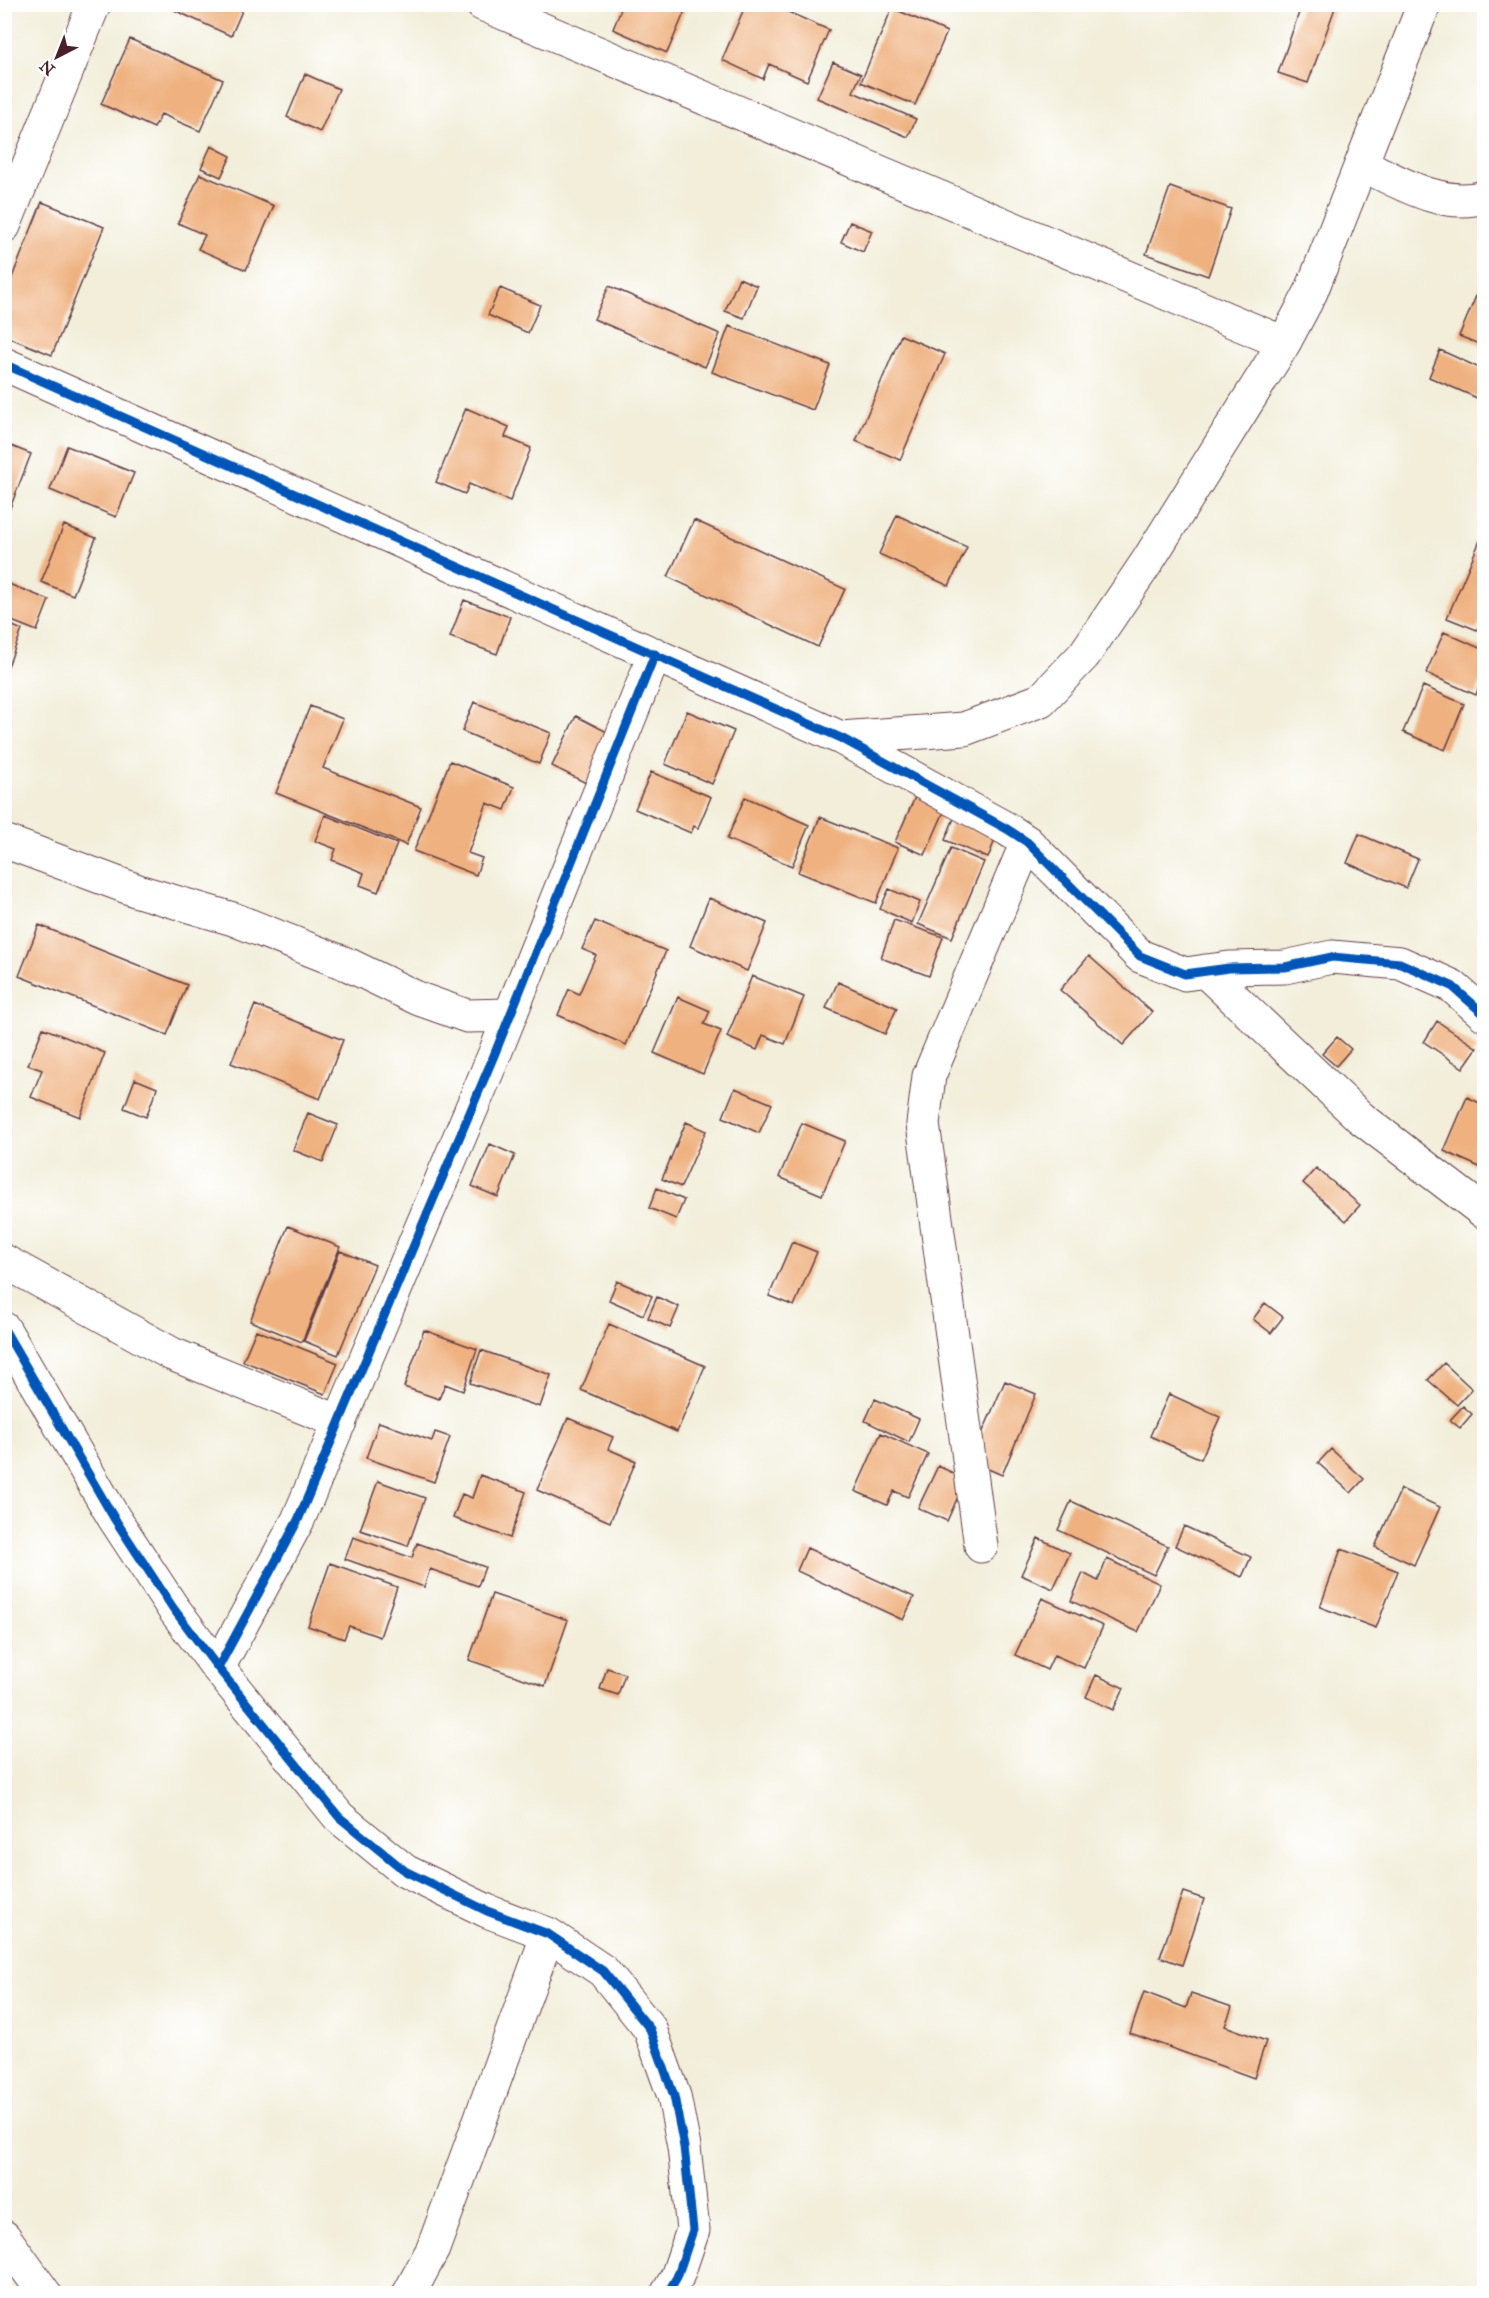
<svg xmlns="http://www.w3.org/2000/svg" width="1489" height="2298" font-family="'IM FELL Great Primer',serif">
<rect width="100%" height="100%" fill="#fff"/>
<filter id="ink" filterUnits="userSpaceOnUse"><feTurbulence type="fractalNoise" baseFrequency=".0167" numOctaves="2"/><feDisplacementMap in="SourceGraphic" scale="12" xChannelSelector="R" yChannelSelector="G"/><feConvolveMatrix kernelMatrix="1 2 1 2 8 2 1 2 1" color-interpolation-filters="sRGB"/></filter>
<filter id="wash" filterUnits="userSpaceOnUse"><feTurbulence type="fractalNoise" baseFrequency=".008" numOctaves="4" result="noise"/><feDisplacementMap in="SourceGraphic" scale="24" xChannelSelector="R" yChannelSelector="G"/><feGaussianBlur stdDeviation="1.35" result="paint"/><feColorMatrix in="noise" values="0 0 0 0 0 0 0 0 0 0 0 0 0 0 0 0 0 1.4 0 .05"/><feComposite in="paint" operator="in"/></filter>
<g filter="url(#wash)">
<rect width="100%" height="100%" fill="#f2eeda"/>
<g id="blocks">
<path fill="#efb17f" d="M161,4H245L231,36Z
M623,4H688L667,53L613,29Z
M746,4H770L829,30L807,81L769,64L763,79L722,60Z
M1302,4H1324L1335,8L1308,83L1278,73Z
M892,8L947,32L915,105L861,82Z
M130,39L223,80L200,131L161,114L154,128L101,104Z
M833,62L861,74L853,92L916,119L908,137L817,98Z
M305,74L339,89L320,132L287,117Z
M211,146L231,156L221,177L201,168Z
M200,174L274,206L246,270L198,249L205,235L178,223Z
M1170,187L1231,209L1208,276L1146,254Z
M42,202L104,227L52,355L5,336V295Z
M850,222L872,231L863,252L841,242Z
M739,278L757,286L744,318L725,311Z
M609,286L720,334L705,367L594,319Z
M1480,287L1484,288V346L1459,336Z
M500,288L540,305L528,333L488,315Z
M729,326L830,365L813,410L712,372Z
M901,335L945,354L900,460L856,441Z
M1440,350L1484,370V401L1429,377Z
M466,408L509,427L505,437L531,448L510,501L469,484L465,494L436,482Z
M6,444L31,454L5,521L4,448Z
M67,446L134,473L116,517L50,490Z
M897,515L967,547L949,586L879,554Z
M694,520L845,589L818,647L668,577Z
M64,525L96,538L73,595L41,582Z
M1484,531V612L1477,630L1447,618Z
M4,582L49,600L37,631L4,618Z
M464,600L510,617L497,654L450,637Z
M4,622L22,630L5,674H4Z
M1444,632L1484,650V673L1476,695L1426,673Z
M1423,686L1464,704L1445,750L1403,732Z
M474,702L551,733L539,764L462,731Z
M310,706L343,719L323,768L421,807L406,845L276,793Z
M687,711L734,731L712,784L665,764Z
M576,716L613,735L588,784L552,766Z
M450,761L514,787L505,810L487,803L468,853L482,858L476,875L414,851Z
M651,772L711,797L698,828L694,826L691,833L635,809Z
M916,795L946,807L925,855L895,842Z
M745,797L809,825L792,866L727,839Z
M957,811L999,829L988,858L945,840Z
M325,815L397,844L378,892L360,885L364,873L332,860L336,849L315,841Z
M820,817L898,848L876,903L798,872Z
M1359,834L1418,859L1406,888L1347,863Z
M951,848L984,862L952,938L918,924Z
M889,889L920,902L912,923L880,909Z
M709,898L767,923L747,971L690,946Z
M894,920L943,937L929,976L881,958Z
M595,921L666,951L626,1045L558,1015L569,989L579,994L596,955L582,949Z
M39,925L187,985L167,1035L19,976Z
M1089,956L1152,1012L1123,1045L1060,990Z
M752,976L804,997L785,1044L763,1035L757,1050L727,1037Z
M838,982L897,1008L885,1034L826,1008Z
M678,997L710,1011L704,1024L721,1031L703,1074L654,1053Z
M255,1005L343,1040L320,1099L231,1063Z
M1437,1021L1477,1048L1463,1068L1424,1042Z
M43,1028L105,1053L80,1117L31,1097L42,1070L28,1065Z
M1337,1037L1351,1049L1336,1066L1322,1054Z
M135,1079L157,1088L146,1117L124,1108Z
M735,1088L772,1104L759,1133L723,1117Z
M1467,1097L1484,1105V1169L1444,1151Z
M308,1113L338,1125L323,1162L293,1150Z
M686,1122L706,1131L681,1187L662,1179Z
M802,1123L845,1141L822,1195L779,1177Z
M490,1144L515,1155L498,1197L472,1186Z
M1316,1168L1360,1205L1346,1221L1303,1183Z
M657,1188L684,1200L676,1219L649,1208Z
M288,1226L340,1247L302,1342L250,1321Z
M792,1242L817,1252L794,1306L769,1296Z
M340,1251L375,1265L338,1355L304,1341Z
M617,1281L652,1296L643,1315L609,1300Z
M657,1297L679,1307L670,1328L648,1318Z
M1265,1303L1283,1317L1271,1333L1253,1319Z
M609,1324L705,1366L677,1432L581,1390Z
M256,1330L338,1363L325,1394L243,1361Z
M424,1330L477,1349L463,1391L445,1384L439,1399L404,1387Z
M481,1350L551,1375L540,1407L470,1383Z
M1444,1363L1472,1389L1457,1405L1428,1380Z
M1005,1381L1036,1394L1002,1475L970,1461Z
M1169,1394L1220,1417L1201,1459L1150,1436Z
M875,1399L919,1419L909,1442L865,1421Z
M1463,1406L1472,1414L1460,1428L1450,1420Z
M568,1418L613,1437L608,1449L636,1461L610,1522L537,1490Z
M379,1422L432,1441L435,1432L450,1437L434,1482L366,1458Z
M881,1433L928,1454L908,1497L894,1491L887,1505L855,1491Z
M1331,1449L1364,1479L1351,1493L1318,1463Z
M938,1466L966,1479L947,1521L918,1508Z
M480,1475L526,1492L510,1538L453,1518L462,1494L472,1498Z
M378,1481L425,1498L408,1546L360,1530Z
M1401,1489L1440,1507L1414,1565L1375,1547Z
M1071,1501L1168,1546L1154,1575L1058,1530Z
M1184,1526L1251,1557L1242,1577L1175,1546Z
M353,1537L412,1558L417,1543L485,1567L478,1586L430,1569L424,1587L345,1559Z
M1038,1538L1070,1553L1053,1589L1021,1575Z
M807,1548L914,1597L903,1620L797,1571Z
M1341,1549L1398,1571L1376,1628L1320,1607Z
M1107,1559L1160,1584L1138,1632L1071,1601L1083,1573L1098,1581Z
M330,1563L397,1587L380,1637L349,1626L344,1639L308,1626Z
M492,1594L568,1620L545,1686L469,1660Z
M1042,1598L1103,1626L1084,1668L1054,1655L1047,1670L1015,1655Z
M607,1668L625,1674L618,1695L600,1689Z
M1096,1675L1124,1688L1113,1710L1086,1697Z
M1183,1892L1204,1899L1182,1965L1160,1957Z
M1144,1992L1186,2008L1191,1993L1232,2007L1225,2026L1266,2041L1254,2078L1130,2033Z"/>
</g>
</g>
<g filter="url(#ink)">
<use href="#blocks" fill-opacity="0" stroke="#633e45" stroke-width="1.5"/>
<g fill="none" stroke-linecap="round" stroke-linejoin="round">
<defs>
<path id="street" d="M482,4L1284,343
M1363,165C1401,183 1442,209 1484,197
M4,226L94,4
M4,364L841,738L1007,829L1027,842L1140,956L1185,974L1229,968L1285,967L1332,957L1400,963L1452,986L1484,1014
M841,738L964,729L1041,700L1084,655L1147,562L1284,343L1311,292L1424,4
M4,841L138,891L233,919L349,965L419,999L467,1016L509,1015
M1205,971L1361,1118L1484,1212
M4,1261L172,1354L340,1422
M4,1329L114,1518L173,1608L218,1668L339,1817L405,1871L487,1911L548,1934L603,1971L650,2029L674,2096L684,2147L693,2230L677,2277L667,2294
M981,1546L923,1124L929,1076L1027,842
M218,1668L298,1520L495,1053L655,654
M4,2237L45,2294
M409,2294L433,2249L548,1934"/>
</defs>
<use href="#street" stroke="#633e45" stroke-width="35"/>
<use href="#street" stroke="#fff" stroke-width="33"/>
<defs>
<path id="cycleway" d="M4,364L841,738L1007,829L1027,842L1140,956L1185,974L1229,968L1285,967L1332,957L1400,963L1452,986L1484,1014
M4,1329L114,1518L173,1608L218,1668L339,1817L405,1871L487,1911L548,1934L603,1971L650,2029L674,2096L684,2147L693,2230L677,2277L667,2294
M218,1668L298,1520L495,1053L655,654"/>
</defs>
<use href="#cycleway" stroke="#fff" stroke-width="13"/>
<use href="#cycleway" stroke="#0057b8" stroke-width="9"/>
</g>
</g>
<rect width="1489" height="2298" fill="none" stroke="#fff" stroke-width="24"/>
<g transform="translate(57 57) rotate(222)" stroke="#ffffff" stroke-width="4.5" paint-order="stroke">
<path d="M0-4.5L10 22L0 15L-10 22Z" fill="#4a1f2b"/>
<text y="-9" font-size="16" font-weight="bold" text-anchor="middle" fill="#4a1f2b">N</text>
</g>
</svg>
